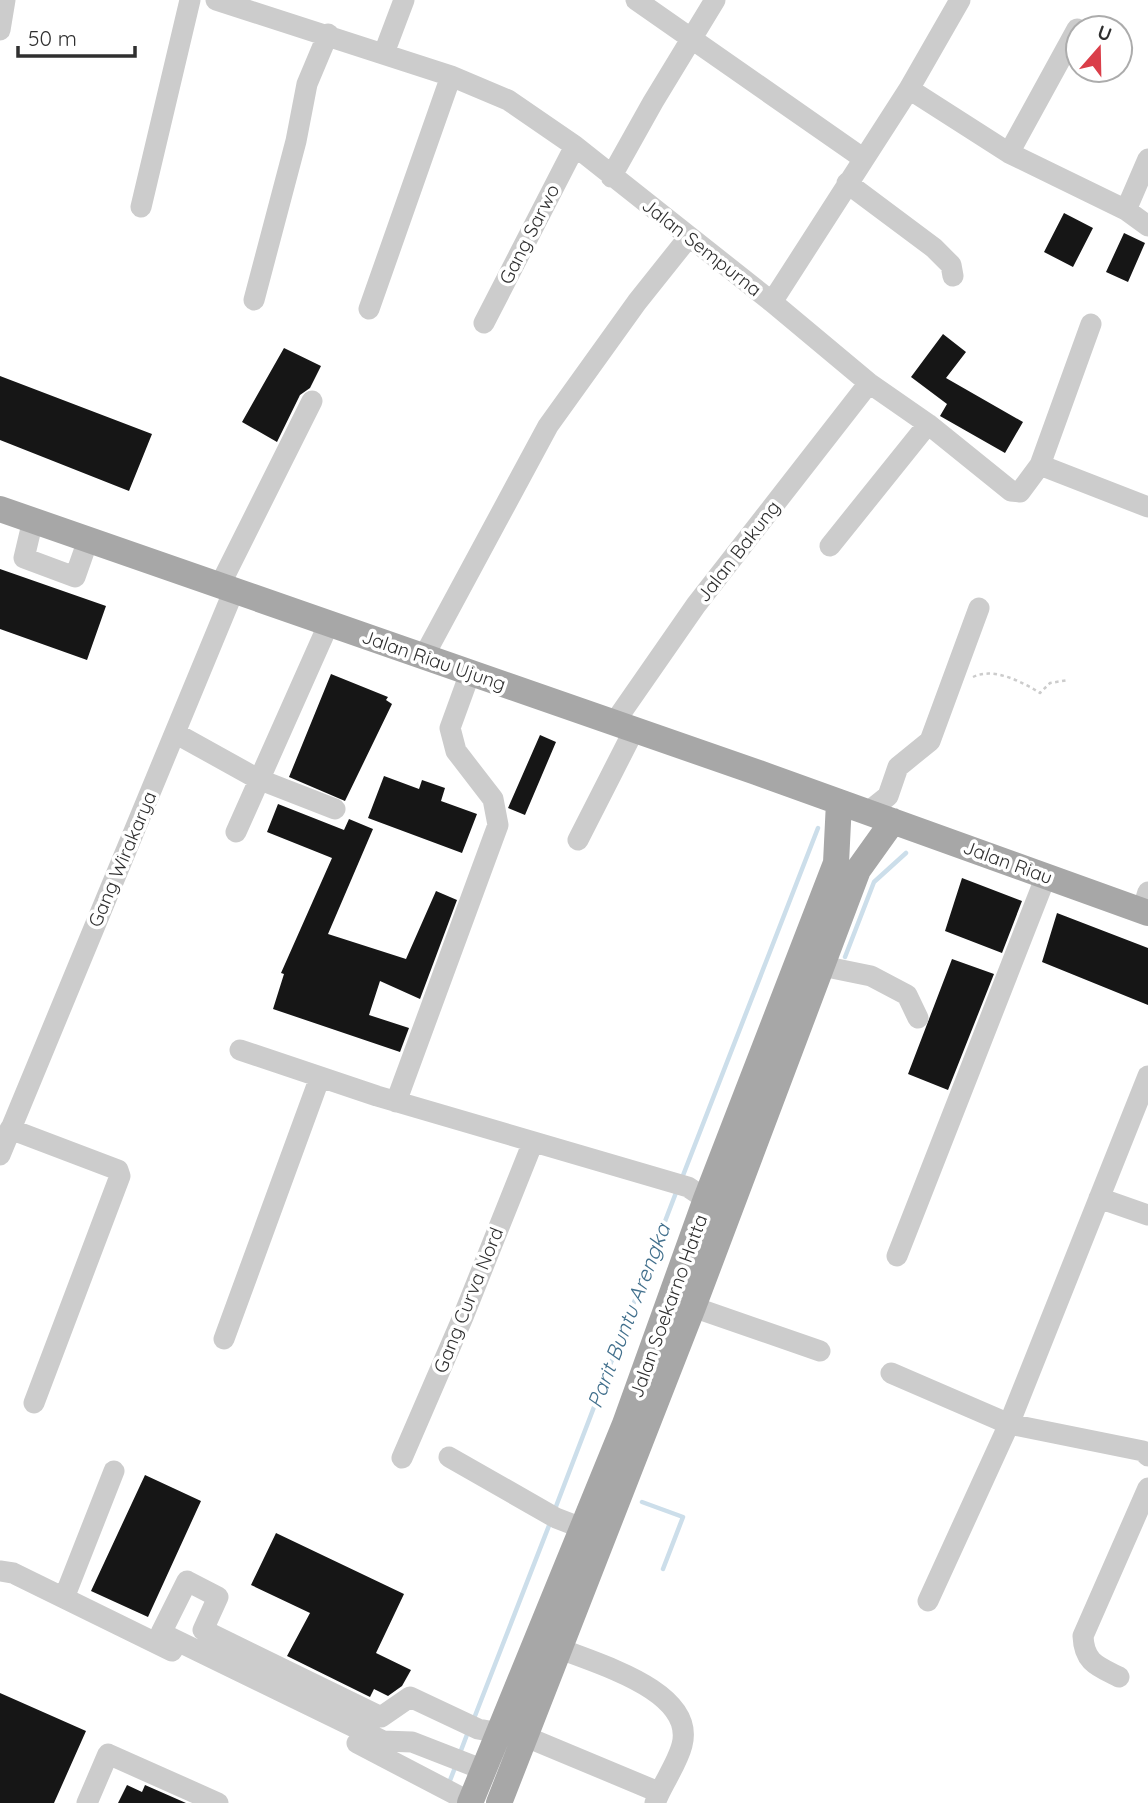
<svg xmlns="http://www.w3.org/2000/svg" width="1148" height="1803" font-family="Quicksand,sans-serif">
<rect width="100%" height="100%" fill="#fff"/>
<g fill="none" stroke-linecap="round" stroke-linejoin="round">
<path stroke="#ccdeea" stroke-width="4.5" d="M845,957L874,882L906,853
M682,1178L818,828
M642,1502L683,1517L663,1569
M555,1509L677,1190
M473,1721L550,1523
M460,1753L468,1732
M449,1783L456,1765"/>
</g>
<path fill="#161616" d="M1064,213L1093,228L1073,267L1044,252Z
M1124,233L1145,243L1128,282L1106,272Z
M943,334L966,352L946,378L1023,422L1005,453L940,416L947,404L911,377Z
M284,348L321,366L310,388L300,395L277,442L242,422Z
M0,376L152,434L129,491L0,440Z
M0,569L106,606L87,660L0,629Z
M331,674L388,697L386,700L392,704L345,801L289,777Z
M540,735L556,742L525,815L508,808Z
M384,776L419,789L422,780L445,788L441,801L477,814L462,853L368,818Z
M278,804L344,830L349,819L373,829L328,934L406,959L436,891L457,900L420,999L380,981L369,1015L409,1028L400,1052L273,1009L284,974L281,973L332,858L267,832Z
M962,878L1022,901L1002,953L945,931Z
M1057,913L1148,948V1005L1042,962Z
M952,959L994,974L948,1090L908,1074Z
M145,1475L201,1501L148,1617L91,1591Z
M276,1533L404,1594L376,1653L411,1670L402,1686L388,1696L374,1689L370,1697L287,1656L310,1613L251,1585Z
M0,1693L86,1731L54,1803H0Z
M127,1785L142,1792L145,1785L186,1803H118Z"/>
<g fill="none" stroke-linecap="round" stroke-linejoin="round">
<path stroke="#ccc" stroke-width="2.5" stroke-dasharray="3.5 3.5" stroke-linecap="butt" d="M973,677C993,667 1021,681 1040,693L1050,683L1068,680"/>
<path stroke="#ccc" stroke-width="21" d="M216,0L451,76L508,100L575,146L772,302L869,383L928,424L1011,491L1020,492L1040,465L1148,507
M636,0L864,159
M0,30L5,0
M384,53L404,0
M909,89L1009,153L1126,210L1148,226
M1009,153L1077,29
M611,177L653,102L715,0
M847,183L934,248L951,265L953,276
M141,207L190,0
M1126,210L1148,159
M254,300L296,141L307,84L328,34
M772,302L909,89L960,0
M369,309L451,76
M484,323L575,146
M1040,465L1091,324
M33,520L24,558L75,577L88,540
M830,546L928,424
M220,585L312,401
M424,656L548,426L637,302L688,238
M614,723L696,605L869,383
M175,733L258,779L335,809
M868,812L888,796L898,767L930,741L979,608
M236,832L329,623
M578,840L634,730
M1142,911L1148,892
M822,966L871,976L907,995L918,1018
M240,1050L377,1096L688,1187L706,1199
M396,1102L498,825L493,799L456,751L450,728L470,673
M10,1129L118,1170L120,1176L34,1403
M0,1155L234,590
M1099,1198L1148,1215
M897,1256L1046,876
M693,1307L820,1351
M224,1339L320,1077
M891,1373L1009,1424L1143,1451L1148,1456
M449,1457L556,1518L582,1528
M402,1458L463,1317L533,1142
M0,1571L13,1573L172,1651
M64,1598L114,1471
M928,1601L1009,1424L1148,1076
M561,1649C597,1664 696,1691 682,1745C678,1761 666,1779 659,1794
M1119,1677C1097,1666 1084,1662 1083,1636L1148,1488
M524,1736L651,1789L659,1794L655,1803
M357,1743L470,1802
M484,1770L412,1742L383,1741L161,1633L187,1581L218,1597L203,1630L381,1717L410,1697L478,1729L500,1733
M87,1803L108,1754L218,1803"/>
<path stroke="#a7a7a7" stroke-width="26" d="M0,509L756,772L1148,913
M470,1803L625,1424L706,1199L836,863L839,802
M499,1803L693,1307L858,870L893,821"/>
</g>
<g text-anchor="middle" stroke-width="7" stroke-linejoin="round" paint-order="stroke">
<g font-size="19" fill="#2f2f2f" stroke="#fff">
<text transform="translate(529 234) rotate(-63)" y="7">Gang Sarwo</text>
<text transform="translate(702 247) rotate(38)" y="7">Jalan Sempurna</text>
<text transform="translate(738 551) rotate(-52)" y="7">Jalan Bakung</text>
<text transform="translate(434 660) rotate(19)" y="7">Jalan Riau Ujung</text>
<text transform="translate(122 859) rotate(-67)" y="7">Gang Wirakarya</text>
<text transform="translate(1008 862) rotate(20)" y="7">Jalan Riau</text>
<text transform="translate(468 1300) rotate(-68)" y="7">Gang Curva Nord</text>
<text transform="translate(668 1306) rotate(-70)" y="7">Jalan Soekarno Hatta</text>
</g>
<g font-size="21" font-style="italic" fill="#42708d" stroke="#fff">
<text transform="translate(629 1316) rotate(-69)" y="7">Parit Buntu Arengka</text>
</g>
</g>
<g transform="translate(1099 49) rotate(20)"><circle r="33" fill="#ffffff" stroke="#acacac" stroke-width="2"/>
<path d="M0-5L12 26L0 18L-12 26Z" fill="#da3e49"/>
<text y="-10" font-size="19" font-weight="bold" text-anchor="middle" fill="#2f2f2f">U</text>
</g>
<path d="M18 46v10h117v-10" fill="none" stroke="#2f2f2f" stroke-width="3.5"/>
<text x="28" y="46" font-size="21" fill="#2f2f2f" stroke="#ffffff" stroke-width="5" paint-order="stroke">50 m</text>
</svg>
